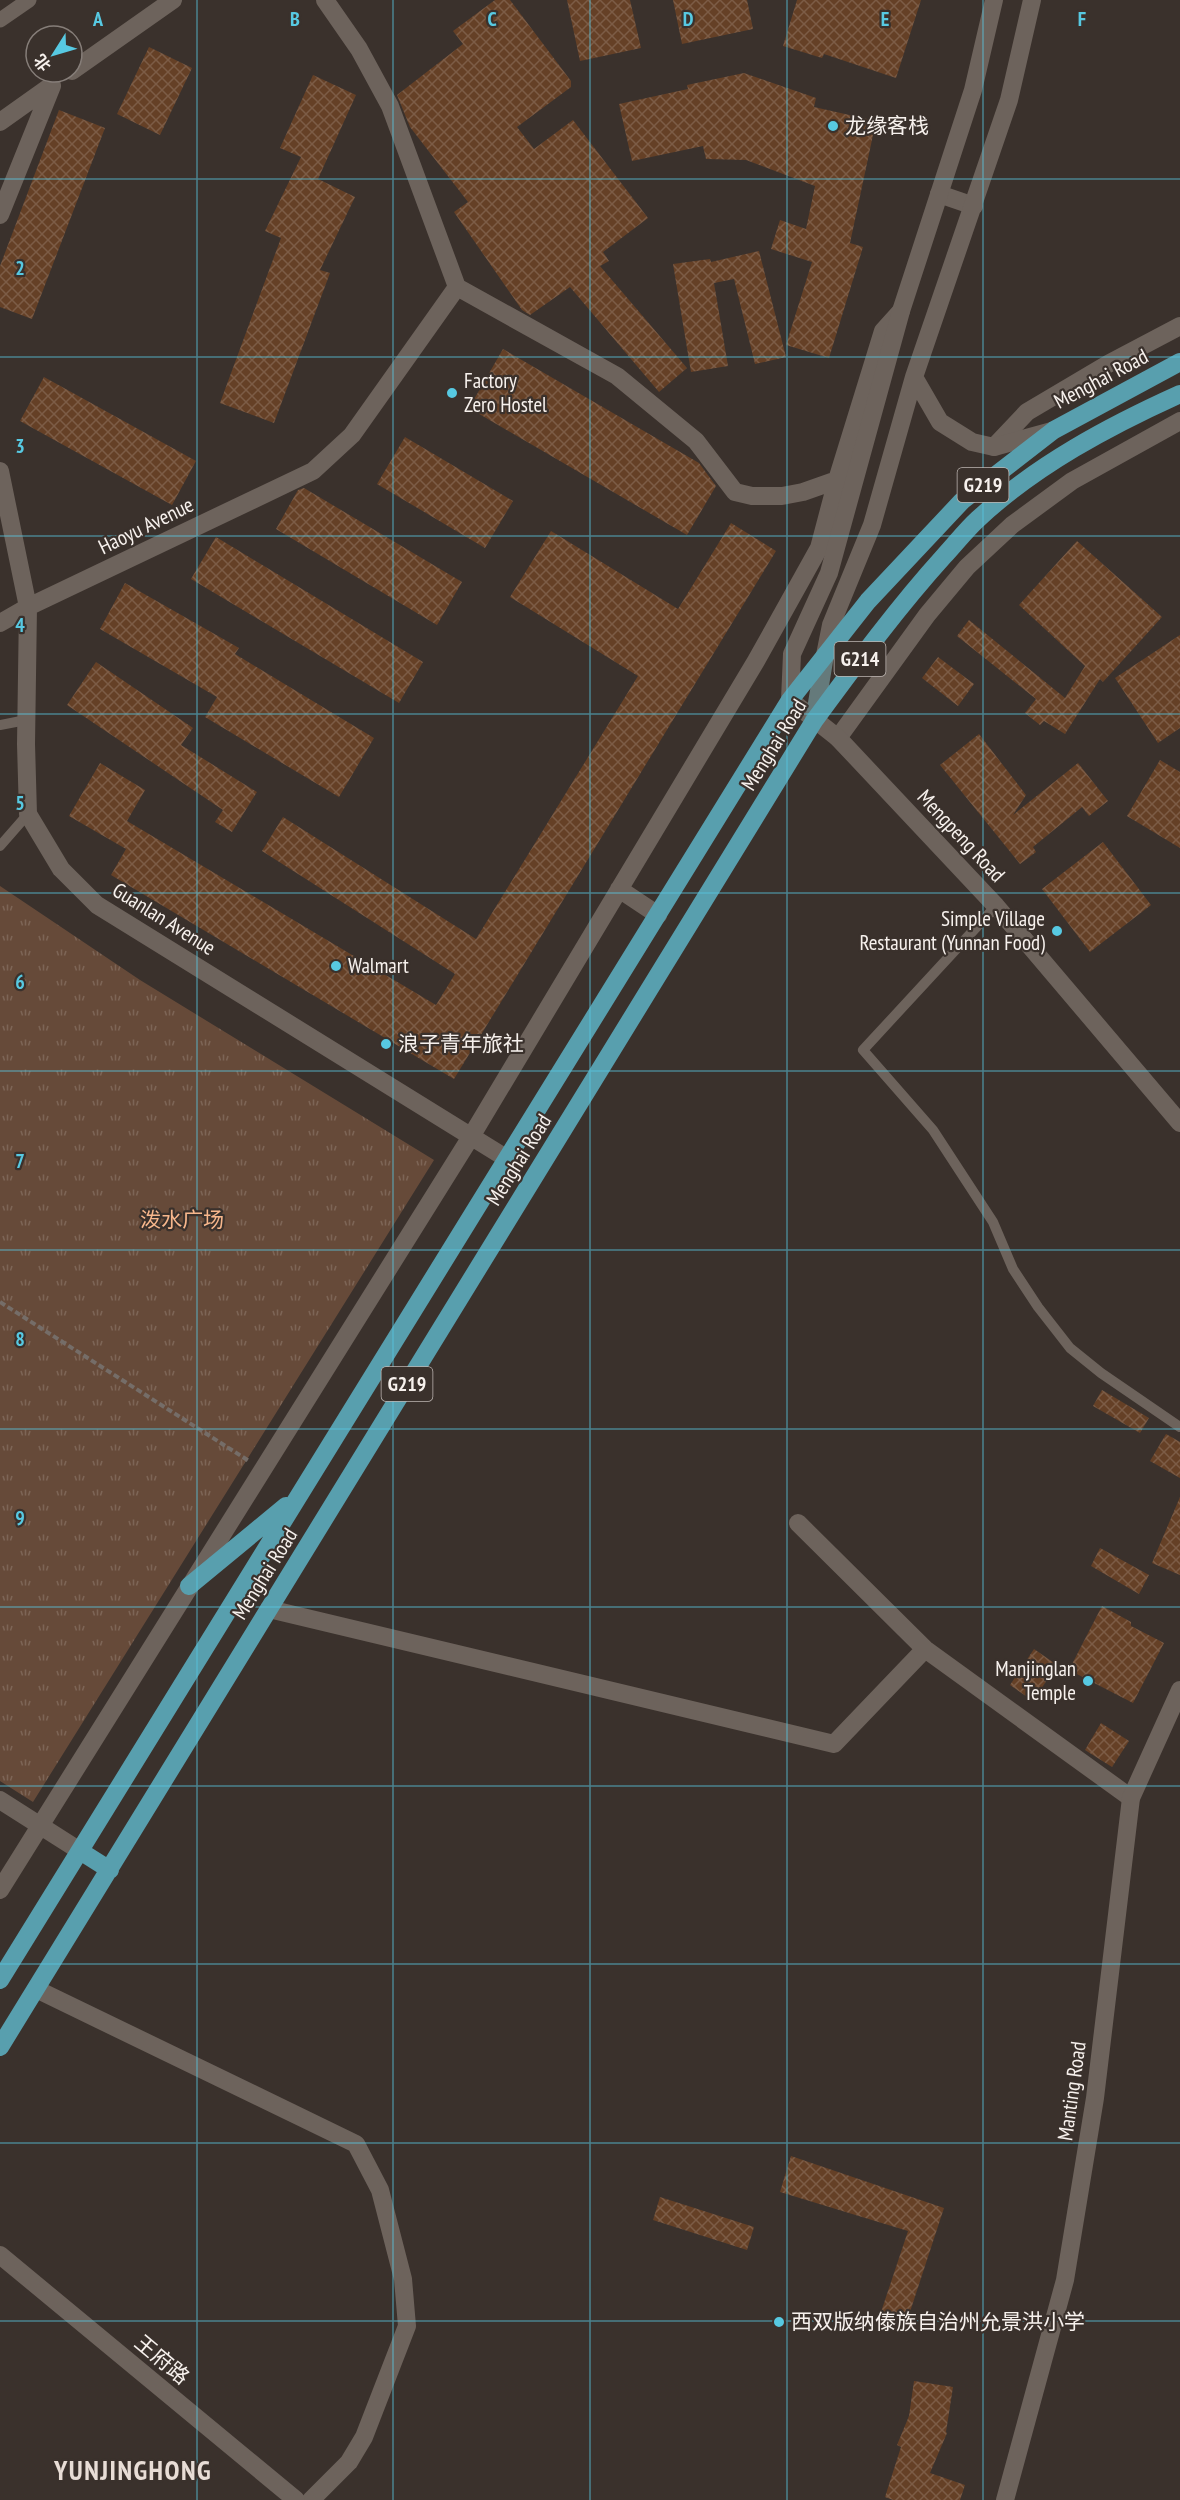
<svg xmlns="http://www.w3.org/2000/svg" width="1180" height="2500" font-family="'PT Sans Narrow','Noto Sans SC',sans-serif">
<defs>
<pattern id="park-tufts" width="24" height="20" patternUnits="userSpaceOnUse" patternTransform="scale(1.5)"><rect width="24" height="20" fill="#664a39"/><path d="M3 7l-1-3M5 7V3M7 7l1-3M15 17l-1-3M17 17v-4M19 17l1-3" fill="none" stroke="#7d6556"/></pattern>
<pattern id="building-cross-hatch" width="8" height="8" patternUnits="userSpaceOnUse" patternTransform="scale(1.5)"><rect width="8" height="8" fill="#654026"/><path d="M0 0l8 8M0 8l8-8" fill="none" stroke="#7c5c46"/></pattern>
</defs>
<rect width="100%" height="100%" fill="#3a312c"/>
<path fill="url(#park-tufts)" d="M0,886L140,980L434,1160L33,1802L0,1781Z"/>
<path fill="url(#building-cross-hatch)" d="M495,0H510L571,81V87L517,127L534,149L573,120L648,218L603,252L609,261L600,266L687,368L659,392L570,287L530,315L522,310L454,212L468,202L410,127L397,95L463,44L453,31Z
M567,0H630L641,48L580,61Z
M673,0H747L753,29L682,44Z
M797,0H921L896,78L824,54L822,58L783,46Z
M149,47L192,68L160,135L117,114Z
M744,73L816,98L814,107L876,121L850,243L863,247L829,358L786,345L812,262L771,249L780,220L806,229L815,186L746,160L706,159L703,146L632,161L619,104L688,89L687,85Z
M313,75L356,95L318,179L355,197L320,270L330,273L274,423L220,403L281,238L265,231L301,157L280,148Z
M59,110L105,128L32,319L0,307V266Z
M759,251L786,357L755,364L734,279L714,283L728,366L691,372L673,264L710,259L711,262Z
M503,349L699,463L716,486L687,535L469,408Z
M44,377L196,461L172,505L20,421Z
M405,437L513,501L485,548L377,484Z
M304,488L462,582L437,625L276,529L298,490Z
M731,523L776,551L454,1079L111,875L126,849L69,816L100,763L145,790L127,821L436,1005L455,974L262,851L283,817L476,939L638,676L510,597L551,531L678,609Z
M216,537L423,662L399,703L191,579Z
M1077,541L1162,617L1103,682L1100,679L1065,734L1044,721L1040,725L1025,713L1036,699L957,636L969,620L1065,698L1085,666L1019,605Z
M125,583L239,648L235,654L374,738L339,797L205,717L217,697L100,629Z
M1180,635V728L1158,743L1115,678Z
M938,657L974,684L958,706L922,678Z
M96,662L193,728L181,745L257,792L232,832L215,822L223,810L67,705Z
M979,734L1026,795L1013,815L1078,763L1108,801L1089,816L1082,807L1033,847L1036,852L1020,864L940,765Z
M1160,760L1180,772V848L1127,816Z
M1103,842L1151,905L1090,952L1042,889Z
M1102,1390L1149,1418L1140,1433L1093,1406Z
M1166,1434L1180,1442V1478L1150,1461Z
M1180,1497V1575L1152,1563Z
M1100,1548L1149,1575L1139,1594L1091,1566Z
M1102,1606L1131,1622V1626L1164,1643L1133,1703L1069,1670Z
M1034,1649L1057,1665L1033,1701L1010,1685Z
M1101,1723L1129,1741L1112,1767L1085,1750Z
M791,2156L944,2208L905,2327L879,2318L908,2231L780,2192Z
M660,2197L754,2227L747,2250L653,2220Z
M914,2381L953,2387L946,2432L947,2433L930,2473L965,2485L960,2500H893L885,2497L901,2447L897,2445L909,2416Z"/>
<g fill="none" stroke-linecap="round" stroke-linejoin="round">
<path stroke="#756d68" stroke-width="4" stroke-dasharray="6 3" stroke-linecap="butt" d="M0,1302L249,1461"/>
<path stroke="#6d635c" stroke-width="10" d="M0,725L26,720
M0,846L28,814
M996,906L863,1050L933,1130L993,1222L1013,1269L1038,1307L1070,1348L1101,1373L1180,1427"/>
<path stroke="#6d635c" stroke-width="15" d="M0,20L29,0"/>
<path stroke="#6d635c" stroke-width="18" d="M325,0L359,49L390,106L457,287L617,376L696,441L735,492L752,496H782L803,492L837,480
M72,71L173,0
M0,122L52,85
M939,194L974,206
M0,215L52,86
M994,447L1027,412L1108,364L1180,326
M0,471L28,607L26,744L28,814L61,869L97,905L506,1158
M0,623L28,607L313,471L352,435L457,287
M838,738L927,615L967,567L1012,525L1072,481L1180,421
M619,889L658,915
M798,1523L925,1649L1131,1798
M269,1609L834,1744L925,1649
M0,1800L80,1851
M0,1890L472,1135L756,661L819,548L837,480L883,331L901,311
M36,1989L356,2144L380,2190L403,2279L407,2326L364,2437L349,2462L311,2500"/>
<path stroke="#6d635c" stroke-width="18" d="M994,0L973,90L901,311L829,573L792,654L790,700L838,738L996,906L1180,1123
M914,377L940,422L972,442L994,447L1052,431
M825,655L831,625L872,525L914,377L1009,100L1032,0
M0,2255L296,2500
M1005,2500L1065,2280L1095,2098L1131,1798L1180,1690"/>
<path stroke="#657a7b" stroke-width="18" d="M814,721L825,655"/>
<path stroke="#589fae" stroke-width="18" d="M189,1586L286,1506
M80,1851L110,1870
M0,1980L790,700L868,601L962,501L1054,430L1180,362
M0,2047L814,721C856,664 897,608 944,556C956,543 966,530 978,519C1036,465 1109,426 1180,394"/>
</g>
<path fill="none" stroke="#57c9e2" stroke-width="1.5" stroke-opacity="0.55" d="M197,0V2500M393,0V2500M590,0V2500M787,0V2500M983,0V2500M0,179H1180M0,357H1180M0,536H1180M0,714H1180M0,893H1180M0,1071H1180M0,1250H1180M0,1429H1180M0,1607H1180M0,1786H1180M0,1964H1180M0,2143H1180M0,2321H1180"/>
<g fill="#57c9e2" stroke="#3a312c" stroke-width="2">
<circle cx="833" cy="126" r="6"/>
<circle cx="452" cy="393" r="6"/>
<circle cx="1057" cy="931" r="6"/>
<circle cx="336" cy="966" r="6"/>
<circle cx="386" cy="1044" r="6"/>
<circle cx="1088" cy="1681" r="6"/>
<circle cx="779" cy="2322" r="6"/>
</g>
<g text-anchor="middle" stroke-width="4.5" stroke-linejoin="round" paint-order="stroke">
<g fill="#3a312c" stroke="#beb7b3" stroke-width="1.5">
<rect x="957.5" y="468" width="51" height="34" rx="4.5"/>
<rect x="834.5" y="642" width="51" height="34" rx="4.5"/>
<rect x="381.5" y="1367" width="51" height="34" rx="4.5"/>
</g>
<g font-size="20" font-weight="bold" fill="#f7f1ed">
<text x="983" y="492">G219</text>
<text x="860" y="666">G214</text>
<text x="407" y="1391">G219</text>
</g>
<g font-size="21" fill="#f7f1ed" stroke="#3a312c" text-anchor="start">
<text x="845" y="133">龙缘客栈</text>
<text x="464" y="388">Factory<tspan x="464" dy="24">Zero Hostel</tspan></text>
<text x="1045" y="926" text-anchor="end">Simple Village<tspan x="1045" dy="24">Restaurant (Yunnan Food)</tspan></text>
<text x="348" y="973">Walmart</text>
<text x="398" y="1051">浪子青年旅社</text>
<text x="1076" y="1676" text-anchor="end">Manjinglan<tspan x="1076" dy="24">Temple</tspan></text>
<text x="791" y="2329">西双版纳傣族自治州允景洪小学</text>
</g>
<g font-size="21" fill="#f7f1ed" stroke="#3a312c">
<text transform="translate(1101 379) rotate(-28)" y="7">Menghai Road</text>
<text transform="translate(146 526) rotate(-26)" y="7">Haoyu Avenue</text>
<text transform="translate(774 745) rotate(-58)" y="7">Menghai Road</text>
<text transform="translate(961 836) rotate(47)" y="7">Mengpeng Road</text>
<text transform="translate(164 919) rotate(32)" y="7">Guanlan Avenue</text>
<text transform="translate(519 1160) rotate(-58)" y="7">Menghai Road</text>
<text transform="translate(265 1574) rotate(-58)" y="7">Menghai Road</text>
<text transform="translate(1072 2091) rotate(-82)" y="7">Manting Road</text>
<text transform="translate(162 2360) rotate(40)" y="7">王府路</text>
</g>
<g font-size="21" fill="#f8b78c" stroke="#3a312c">
<text x="182" y="1227">泼水广场</text>
</g>
<g font-size="27" font-weight="bold" letter-spacing="1.5" fill="#e8ddd6" stroke="#3a312c">
<text x="133" y="2480">YUNJINGHONG</text>
</g>
</g>
<g font-size="20" text-anchor="middle" font-weight="bold" fill="#57c9e2" stroke="#3a312c" stroke-width="4.5" stroke-linejoin="round" paint-order="stroke">
<text x="98" y="26">A</text>
<text x="295" y="26">B</text>
<text x="492" y="26">C</text>
<text x="688" y="26">D</text>
<text x="885" y="26">E</text>
<text x="1082" y="26">F</text>
<text x="20" y="275">2</text>
<text x="20" y="453">3</text>
<text x="20" y="632">4</text>
<text x="20" y="810">5</text>
<text x="20" y="989">6</text>
<text x="20" y="1168">7</text>
<text x="20" y="1346">8</text>
<text x="20" y="1525">9</text>
</g>
<g transform="translate(54 54) rotate(233)"><circle r="28" fill="#3a312c" stroke="#867e79" stroke-width="1.5"/>
<path d="M0-4.5L10 22L0 15L-10 22Z" fill="#57c9e2"/>
<text y="-9" font-size="16" font-weight="bold" text-anchor="middle" fill="#f7f1ed">北</text>
</g>
</svg>
